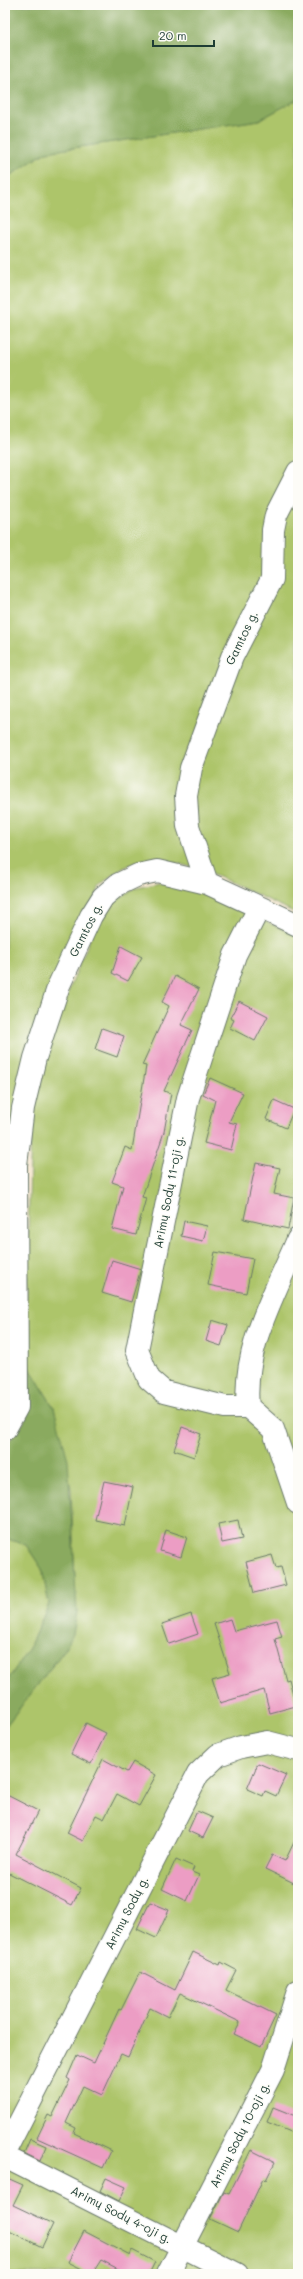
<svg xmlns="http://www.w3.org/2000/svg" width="303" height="2279" font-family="Mali,sans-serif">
<rect width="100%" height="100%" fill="#fdfcf7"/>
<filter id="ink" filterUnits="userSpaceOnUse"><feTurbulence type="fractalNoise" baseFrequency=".025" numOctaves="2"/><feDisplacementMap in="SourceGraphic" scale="8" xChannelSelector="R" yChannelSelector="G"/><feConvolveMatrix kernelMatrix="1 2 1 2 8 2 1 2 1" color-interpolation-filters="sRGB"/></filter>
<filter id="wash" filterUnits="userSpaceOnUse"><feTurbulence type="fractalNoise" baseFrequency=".012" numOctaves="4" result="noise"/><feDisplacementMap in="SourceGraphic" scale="16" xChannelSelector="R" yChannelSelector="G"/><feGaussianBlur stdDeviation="0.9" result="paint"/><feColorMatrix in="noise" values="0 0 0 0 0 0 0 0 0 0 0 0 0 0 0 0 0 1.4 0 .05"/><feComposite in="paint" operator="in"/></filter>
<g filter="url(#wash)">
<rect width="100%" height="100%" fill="#f4e5cc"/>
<path fill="#adc56a" stroke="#66814f" d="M298,99V914C257,896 196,860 151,860C133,859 113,874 100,885L11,1142L5,1362V182L8,177L46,152L259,120Z
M159,882L192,888L298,936V2274H5V1727L66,1648L75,1579L71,1489L54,1408L25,1360L31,1124L53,1029L97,922L115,901L137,887Z
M5,1538L26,1545L42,1569L49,1604L28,1650L5,1684Z"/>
<path fill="#8aaa5e" stroke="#547449" d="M5,5H298V99L259,120L46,152L8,177L5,182Z
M25,1360L54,1408L68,1460L77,1612L73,1634L66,1648L5,1727V1684L28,1650L49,1604L42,1569L26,1545L5,1538V1446L24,1422L28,1401Z"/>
<g id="blocks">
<path fill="#ec9dc4" d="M121,946L142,957L128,981L112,973Z
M175,976L199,989L181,1025L192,1030L164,1091L171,1093L164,1132L142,1197L146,1198L136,1235L112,1229L123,1186L112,1182L125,1147L132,1150L146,1066L142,1065L169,1006L162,1002Z
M239,1001L268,1016L255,1041L230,1028L234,1020L230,1018Z
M102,1028L124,1036L117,1057L95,1049Z
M210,1078L243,1093L229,1122L237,1124L231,1150L204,1143L215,1100L203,1094Z
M274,1100L294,1109L286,1128L266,1119Z
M256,1163L280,1168L274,1194L294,1198L288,1229L244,1219Z
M184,1221L207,1226L203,1241L181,1236Z
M215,1252L253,1259L246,1293L208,1285Z
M112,1260L141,1269L131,1302L102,1293Z
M212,1320L228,1325L221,1346L206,1341Z
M182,1427L201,1434L194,1457L174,1450Z
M104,1481L133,1487L125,1526L95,1520Z
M238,1520L242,1539L222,1543L218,1524Z
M166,1530L187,1537L181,1557L160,1551Z
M272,1555L276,1568L281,1567L286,1585L254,1593L246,1562Z
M191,1614L198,1634L169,1644L162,1624Z
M230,1619L234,1631L277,1620L282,1637L275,1639L286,1680L289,1679L296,1706L270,1713L264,1690L220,1703L212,1678L230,1673L214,1624Z
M86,1723L106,1733L91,1764L71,1754Z
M103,1759L127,1772L133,1762L156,1775L139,1806L117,1794L104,1819L96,1815L83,1841L67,1833Z
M258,1763L286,1775L276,1796L265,1791L263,1796L247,1789Z
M5,1794L38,1811L16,1854L81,1888L72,1905L7,1872L5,1876Z
M197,1811L213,1818L203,1838L188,1831Z
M298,1834V1885L265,1869L272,1855L285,1861Z
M176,1859L194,1867L192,1872L199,1875L187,1901L162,1889Z
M150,1902L169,1910L156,1938L137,1929Z
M193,1952L220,1965L221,1962L236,1970L226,1990L276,2015L261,2047L234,2034L240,2022L180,1993L168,2017L150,2008L128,2057L121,2054L102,2095L83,2086L66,2123L76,2128L74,2133L111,2151L103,2168L37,2138L48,2115L52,2117L70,2080L67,2078L77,2055L94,2063L119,2009L121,2010L140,1972L175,1990Z
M273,2107L298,2117V2135L267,2122Z
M30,2139L46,2146L40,2161L24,2153Z
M251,2150L275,2162L266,2180L263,2179L238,2232L210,2219L224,2192L229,2194Z
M5,2177L23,2185L13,2205L53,2224L42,2247L5,2229Z
M106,2178L126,2187L119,2201L100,2191Z
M84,2231L130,2255L132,2250L155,2262L149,2274H128L101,2260L92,2274L68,2262Z"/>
</g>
</g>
<g filter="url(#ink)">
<use href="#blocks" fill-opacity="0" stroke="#6a7869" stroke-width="1"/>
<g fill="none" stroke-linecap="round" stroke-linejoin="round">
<defs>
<path id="street" d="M207,883L188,826L186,796L191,768L232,657L272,579L273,530L276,515L298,472
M298,1239C276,1292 242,1348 248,1407L273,1429L298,1503
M248,1407H225L164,1392L149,1379L137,1350L188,1098L235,955L259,908
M5,1429L17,1407L16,1165L23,1108L35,1058L59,985L91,916L103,897L117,885L138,875L157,871L207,883L298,925
M5,2151L198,1774L218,1755L241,1747L267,1742L298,1750
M5,2157L237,2274
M168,2274L273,2070L298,1991"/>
</defs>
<use href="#street" stroke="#6a7869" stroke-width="24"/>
<use href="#street" stroke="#fff" stroke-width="22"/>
</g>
</g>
<g text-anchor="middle" stroke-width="3" stroke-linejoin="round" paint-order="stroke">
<g font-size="12" fill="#1f3d34" stroke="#fdfcf7">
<text transform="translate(242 638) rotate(-64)" y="4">Gamtos g.</text>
<text transform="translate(86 930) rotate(-63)" y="4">Gamtos g.</text>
<text transform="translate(169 1192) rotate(-79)" y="4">Arimų Sodų 11-oji g.</text>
<text transform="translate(127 1913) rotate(-63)" y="4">Arimų Sodų g.</text>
<text transform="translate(240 2135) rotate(-63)" y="4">Arimų Sodų 10-oji g.</text>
<text transform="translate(121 2215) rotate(27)" y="4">Arimų Sodų 4-oji g.</text>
</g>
</g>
<rect width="303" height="2279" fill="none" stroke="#fdfcf7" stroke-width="20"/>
<path d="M153 40v6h61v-6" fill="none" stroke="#1f3d34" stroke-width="2"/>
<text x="159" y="40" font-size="12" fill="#1f3d34" stroke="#fdfcf7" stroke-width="3" paint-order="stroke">20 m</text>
</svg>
